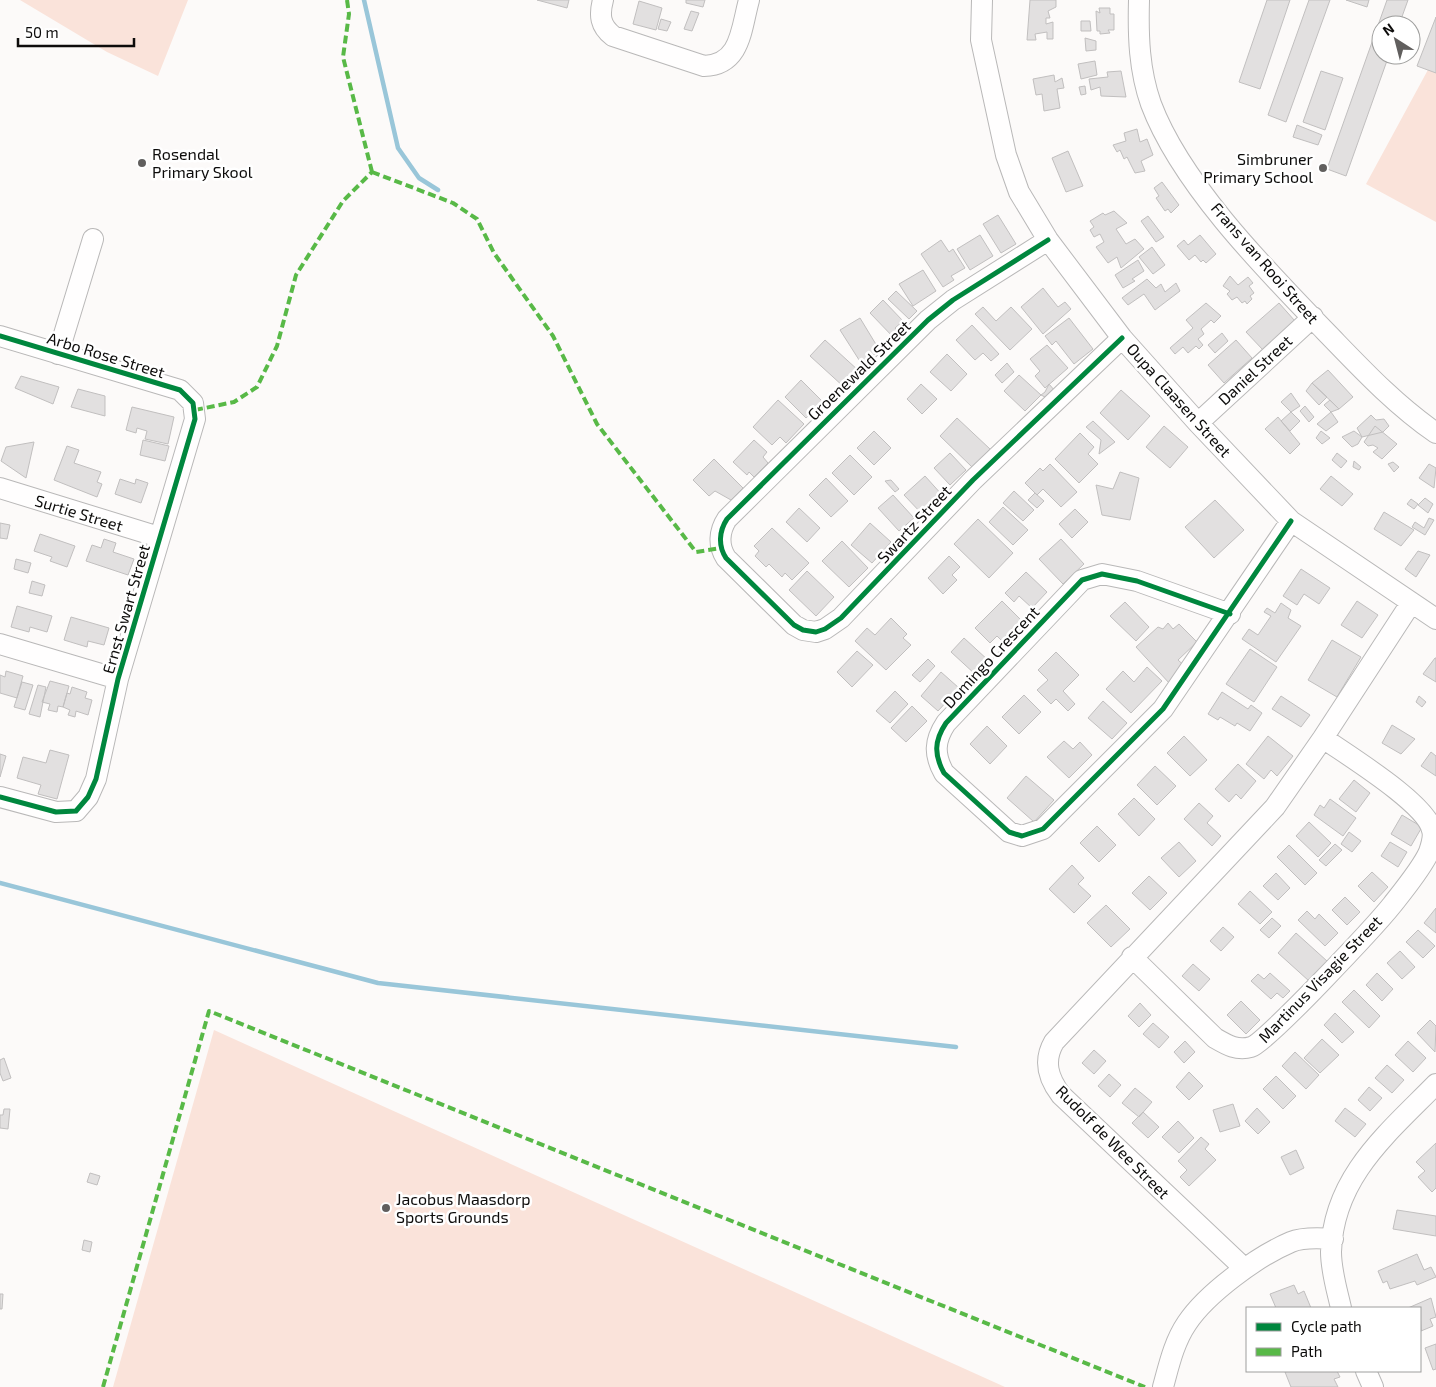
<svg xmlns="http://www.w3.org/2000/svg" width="1436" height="1387" font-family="'Exo 2',sans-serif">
<rect width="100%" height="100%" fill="#fcfaf9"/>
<path fill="#fae3da" d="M20,0H188L158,76L107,52Z
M1436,55V222L1366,184Z
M214,1030L1005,1387H113Z"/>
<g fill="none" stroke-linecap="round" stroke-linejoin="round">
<path stroke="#99c6d9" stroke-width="4.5" d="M364,0L398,148L419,178L438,190
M0,883L378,983L956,1047"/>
</g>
<path fill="#e2e0e0" stroke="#c1bfbf" d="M537,0H569L567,8Z
M686,0H705L703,7L686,3Z
M1030,0H1056V7L1048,11L1050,18H1046V24L1053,22V39H1047V32L1035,34L1036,40H1027Z
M1267,0H1290L1260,89L1239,82Z
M1309,0H1330L1286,122L1268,115Z
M1346,0H1369L1367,7Z
M1387,0H1408L1399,25H1381V55H1389L1346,176L1327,169Z
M639,1L662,8L656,30L633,24Z
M1099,8H1110V14H1114V30H1108L1110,33L1100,34V31H1097L1096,11L1100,13Z
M691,11L699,13L692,31L684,29Z
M1436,17V73L1417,66Z
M661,19L671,22L667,31L658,29Z
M1081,21H1090L1091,31H1081Z
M1085,38L1096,41V50L1086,51Z
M1095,61L1097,75L1081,79L1078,64Z
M1121,71L1126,97L1101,96L1100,87L1091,90L1089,79L1108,77L1107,72Z
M1321,71L1343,78L1325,130L1303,122Z
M1054,75L1055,82L1062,78L1064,88L1057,89L1060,108L1044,111L1042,94L1036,95L1033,79Z
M1085,86L1086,94L1081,95L1079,87Z
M1297,125L1322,135L1318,145L1293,137Z
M1137,129L1140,142L1147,139L1153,155L1141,161L1145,171L1135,173L1127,157L1124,159L1120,150L1117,152L1113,145L1126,141L1124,133Z
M1068,151L1083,186L1066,192L1052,158Z
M1162,182L1179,205L1171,213L1168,209L1165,211L1156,198L1159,196L1154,188Z
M1114,211L1127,223L1116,229L1126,244L1135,239L1144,249L1121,268L1117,257L1108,263L1096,247L1104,242L1100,234L1094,237L1090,230L1094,227L1090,221L1103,213L1105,215Z
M998,215L1016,244L1001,253L983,224Z
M1148,216L1164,237L1156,242L1141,221Z
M980,235L993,256L970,270L957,249Z
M1200,235L1216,254L1206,263L1203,260L1201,262L1195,255L1189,260L1177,246L1184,240L1188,245Z
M941,240L949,252L953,249L965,268L951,276L954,280L943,287L921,254Z
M1152,247L1165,265L1153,274L1139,257Z
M1138,260L1144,271L1132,279L1135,281L1123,288L1115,275Z
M923,270L936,291L913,306L899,284Z
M1230,276L1238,285L1248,277L1253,283L1249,286L1254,293L1250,296L1252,299L1247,304L1245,301L1242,303L1237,297L1232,300L1227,294L1230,291L1223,286Z
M1147,279L1156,288L1161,284L1165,292L1176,283L1180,291L1155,310L1144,294L1128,305L1122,298Z
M1043,288L1058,307L1065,302L1071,309L1043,334L1021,307Z
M896,291L917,311L909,319L888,299Z
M883,300L903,321L895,328L901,335L896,340L870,313Z
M1206,303L1221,316L1214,323L1211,320L1201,329L1204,334L1198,339L1203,345L1199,349L1196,346L1188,353L1183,347L1175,354L1170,348L1193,328L1186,320Z
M1279,303L1295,321L1263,350L1246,332Z
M983,307L996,321L1011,307L1032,329L1010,350L975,314Z
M860,318L880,351L861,363L840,330Z
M1069,318L1093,349L1074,364L1056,341L1052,345L1045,336Z
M972,325L999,354L991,361L983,353L975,360L956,340Z
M1222,333L1228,341L1215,353L1208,345Z
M825,340L859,371L844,387L810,356Z
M1236,340L1252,358L1224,383L1208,365Z
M1047,345L1068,368L1045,388L1035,376L1040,371L1030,359Z
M947,354L967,374L951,391L930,372Z
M1007,363L1014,372L1002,383L995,375Z
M1328,370L1353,397L1339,409L1312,383Z
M1019,375L1041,395L1025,411L1004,391Z
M21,376L59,387L53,404L15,388Z
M801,380L823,402L806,418L785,397Z
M1312,383L1327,397L1319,405L1306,391Z
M921,384L937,399L922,414L907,399Z
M1049,384L1055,391L1047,398L1041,395L1045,392Z
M78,389L105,396V416L71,407Z
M1121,390L1150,416L1128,440L1100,413Z
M1291,393L1300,406L1291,412L1281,402Z
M778,400L804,424L786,443L780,437L772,445L753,427Z
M1330,400L1339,409L1331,412L1324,405Z
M1305,406L1314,417L1309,422L1300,411Z
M132,407L174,417L168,444L145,439L147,431L137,428L136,433L126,430Z
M1291,412L1300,421L1290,431L1281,421Z
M1331,412L1338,422L1326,431L1317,424Z
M1371,415L1376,420L1384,419L1389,426L1383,432L1362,437L1357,428Z
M1278,417L1300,444L1290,454L1265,429Z
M957,418L990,449L972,467L940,436Z
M1093,421L1115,442L1099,454L1101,440L1086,427Z
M1164,426L1188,447L1170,468L1146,447Z
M1375,426L1397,444L1382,459L1373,452L1378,448L1373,445L1368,446L1364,442Z
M874,431L891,448L874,465L857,448Z
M1321,431L1330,438L1322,444L1316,438Z
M1354,431L1362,437L1358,444L1352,447L1342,437Z
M1080,433L1094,447L1088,454L1098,464L1079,483L1055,459Z
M143,440L169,446L165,461L140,455Z
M754,440L767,452L763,457L768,463L754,477L749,472L747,475L733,462Z
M34,442L26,478L1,461L6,447Z
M67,446L79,450L74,463L101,472L97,482L102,484L97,497L54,480Z
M950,453L966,470L950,485L934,468Z
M1337,453L1347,461L1341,468L1332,460Z
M850,455L872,477L854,495L832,473Z
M714,459L743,488L731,500L715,491L709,496L693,480Z
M1354,461L1361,467L1359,470L1353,467Z
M1393,462L1399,467L1394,472L1388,464Z
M1050,464L1077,492L1061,507L1043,489L1037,495L1025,483L1040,468L1043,471Z
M1429,464L1436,468L1434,488L1419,478Z
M1120,472L1139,478L1130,520L1102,515L1096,485L1113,489Z
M925,476L943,496L923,515L904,495Z
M1331,476L1353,494L1342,506L1320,489Z
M826,478L848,501L831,517L809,495Z
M120,479L135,484L136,479L148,483L141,503L115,494Z
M891,480L899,489L895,492L885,481Z
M1014,491L1034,510L1023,521L1003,503Z
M1035,493L1044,501L1037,508L1028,500Z
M893,495L914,518L899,531L878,508Z
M1425,498L1433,504L1428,513L1418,505Z
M1411,499L1418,504L1414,509L1407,504Z
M1215,500L1244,530L1214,558L1185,527Z
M1003,507L1028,530L1013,545L989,522Z
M799,508L820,528L807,542L786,522Z
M1075,509L1088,522L1072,538L1059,524Z
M1384,512L1414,530L1401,546L1374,529Z
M1429,518L1434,520L1425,535L1412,527L1415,522L1424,528Z
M978,519L1013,553L989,578L954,544Z
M0,523L10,525L7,539L0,538Z
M870,523L891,542L872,563L851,545Z
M772,528L809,563L792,580L785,573L782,577L769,564L766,567L755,556L759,551L754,546Z
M40,534L75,546L67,567L50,561L52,557L34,551Z
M104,539L116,543L113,552L134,559L128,575L86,561L92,545L101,548Z
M1061,539L1084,564L1063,584L1039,559Z
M842,541L868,568L849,587L822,561Z
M1418,551L1430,555L1416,577L1405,569Z
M949,556L960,567L952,575L957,580L943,594L928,578Z
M16,559L31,563L28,573L14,569Z
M1301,569L1330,588L1319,604L1304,594L1297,605L1283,596Z
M807,571L834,597L816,616L789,590Z
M1026,572L1047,592L1032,608L1019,596L1014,602L1005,593Z
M32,581L45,585L42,596L29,593Z
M1002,601L1022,621L1002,641L997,636L990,643L975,628Z
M1357,601L1378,615L1362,638L1341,625Z
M1125,602L1149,627L1136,641L1110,616Z
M1281,603L1291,610L1288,618L1301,626L1276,662L1242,639L1249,629L1258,635L1271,616L1264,612L1267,608L1275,613Z
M17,606L52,616L47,632L30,627L29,632L11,627Z
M71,617L109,628L104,645L88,641L87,647L64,640Z
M891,618L907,634L903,638L911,645L886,670L855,641L867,628L875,635Z
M1168,623L1173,629L1179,624L1197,642L1178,660L1187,668L1170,684L1136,647L1158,627L1163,629Z
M964,638L989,661L976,675L951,652Z
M1332,640L1361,657L1337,697L1308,680Z
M1250,649L1277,667L1254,702L1226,684Z
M857,651L873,665L852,687L837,672Z
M1056,652L1079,675L1063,691L1075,704L1068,711L1056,699L1051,704L1037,690L1048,680L1038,670Z
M1435,658H1436V682L1423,674Z
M928,659L935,666L920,682L912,675Z
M1147,667L1162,681L1131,713L1106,689L1123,671L1134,682Z
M6,671L23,676L17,698L0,693V675L5,677Z
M941,672L959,688L938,711L921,696Z
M50,681L69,686L63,707L58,706L57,712L48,710L50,704L42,702Z
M22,682L33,685L25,710L14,707Z
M38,685L46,687L40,717L29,714Z
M72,687L87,692L85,698L92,700L88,715L76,711L75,717L68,715L70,710L63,707L67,693L70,694Z
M895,691L908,704L890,723L876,711Z
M1222,692L1248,709L1251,705L1262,713L1250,731L1237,723L1235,726L1220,717L1218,720L1208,714Z
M1024,695L1041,712L1019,734L1002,717Z
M1281,696L1310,715L1301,727L1272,709Z
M1419,696L1426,702L1422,707L1416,702Z
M1103,701L1127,723L1112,739L1088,718Z
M912,706L927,721L906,742L891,728Z
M1392,725L1415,739L1401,754L1382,743Z
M987,726L1007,746L990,764L970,744Z
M1184,736L1207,760L1190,776L1167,753Z
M1268,736L1293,756L1277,776L1271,770L1264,779L1246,764Z
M1064,741L1073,749L1080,742L1092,755L1069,778L1047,757Z
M50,750L69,755L57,799L38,794L41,785L17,778L23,757L46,763Z
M1431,752L1436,756V776L1421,766Z
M0,754L6,756L0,777Z
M1238,764L1256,781L1241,799L1236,794L1229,802L1215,789Z
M1155,766L1176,786L1157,805L1137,785Z
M1026,776L1054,800L1034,822L1007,798Z
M1354,780L1370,793L1356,812L1339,799Z
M1134,798L1155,819L1139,836L1118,814Z
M1330,799L1356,818L1343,836L1314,815L1320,805L1324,808Z
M1199,803L1213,816L1207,823L1221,836L1212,846L1184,819Z
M1402,815L1422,827L1411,846L1391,834Z
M1309,822L1331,843L1318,857L1296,836Z
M1097,826L1116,845L1099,862L1080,843Z
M1349,832L1361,841L1352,852L1341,844Z
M1179,842L1196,861L1179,877L1161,858Z
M1390,842L1407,852L1398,867L1381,856Z
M1335,844L1342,850L1326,866L1319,860Z
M1289,845L1317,873L1305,885L1277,857Z
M1072,865L1084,878L1078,884L1091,896L1074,913L1049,889Z
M1372,872L1388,887L1374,902L1358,886Z
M1276,873L1290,888L1278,900L1263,886Z
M1149,876L1167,893L1150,910L1132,893Z
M1250,891L1272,912L1260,924L1238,904Z
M1345,897L1360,912L1347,925L1332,910Z
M1106,905L1130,929L1111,947L1087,923Z
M1436,908V933L1424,923Z
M1307,911L1315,919L1319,914L1338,933L1325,946L1298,920Z
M1272,918L1281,926L1269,938L1260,930Z
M1223,927L1234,937L1221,951L1210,941Z
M1418,930L1435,946L1423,958L1406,942Z
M1296,933L1327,961L1309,981L1278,953Z
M1400,951L1415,967L1402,979L1387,963Z
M1193,964L1210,979L1199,991L1182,976Z
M1270,973L1290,991L1283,998L1277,993L1271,999L1251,981L1258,974L1264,979Z
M1377,973L1393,989L1382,1001L1366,985Z
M1354,990L1380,1016L1369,1028L1342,1002Z
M1241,1001L1260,1020L1246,1034L1227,1015Z
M1140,1003L1151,1015L1139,1027L1128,1016Z
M1335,1013L1354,1032L1342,1043L1324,1025Z
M1430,1020L1436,1026L1435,1052L1417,1033Z
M1153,1023L1169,1037L1159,1048L1143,1034Z
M1322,1039L1339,1055L1320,1073L1304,1058Z
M1185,1041L1195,1052L1184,1063L1174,1052Z
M1408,1041L1426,1058L1413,1072L1395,1055Z
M1094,1050L1106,1061L1094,1074L1082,1063Z
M1295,1052L1319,1075L1306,1089L1282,1066Z
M4,1058L11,1078L3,1081L0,1073V1060Z
M1387,1065L1404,1080L1392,1093L1375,1078Z
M1189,1072L1203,1086L1189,1100L1176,1087Z
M1109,1074L1121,1085L1110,1097L1098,1086Z
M1276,1076L1296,1096L1283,1109L1263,1089Z
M1369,1087L1382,1098L1370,1111L1358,1100Z
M1135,1088L1152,1102L1139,1117L1122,1103Z
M1233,1104L1240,1126L1220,1132L1213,1110Z
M1257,1108L1270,1122L1258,1134L1245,1121Z
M1345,1108L1366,1124L1355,1137L1335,1121Z
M4,1109H10L8,1129L0,1128V1115H3Z
M1143,1112L1159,1127L1148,1138L1132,1123Z
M1178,1121L1194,1138L1179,1153L1162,1137Z
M1201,1137L1209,1144L1205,1149L1216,1160L1189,1186L1180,1177L1187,1170L1178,1161Z
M1436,1143V1188L1432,1192L1418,1177L1425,1171L1416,1162Z
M1296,1150L1304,1168L1290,1175L1281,1157Z
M90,1173L100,1176L97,1185L87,1182Z
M1397,1210L1436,1216V1236L1393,1229Z
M84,1240L92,1242L90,1252L82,1250Z
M1417,1254L1424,1270L1431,1267L1436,1277L1417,1285L1415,1281L1390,1289L1387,1281L1383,1283L1378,1271Z
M1294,1285L1298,1294L1304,1291L1311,1308H1276L1270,1294Z
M0,1294H3L2,1309H0Z
M1431,1298L1436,1317L1430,1319L1433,1326L1421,1331L1420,1308H1408Z
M1436,1344V1369L1433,1370L1425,1348Z
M1289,1371H1337L1340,1377L1334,1379L1338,1387H1291L1285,1372Z"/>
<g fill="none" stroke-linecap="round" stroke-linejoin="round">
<defs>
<path id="minor" d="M603,0C599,15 600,26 613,36L704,66C741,65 741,29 749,0
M982,0L981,40L1006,155L1019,192L1048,240L1122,338L1198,423L1291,521L1436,619
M1139,0C1138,36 1139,70 1151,104C1181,184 1266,270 1325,331C1360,367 1394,404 1436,433
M1048,240L953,300L928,320L727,519C719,531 718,546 726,558L794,625L803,630L816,632L825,629L841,618L973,480L1122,338
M0,336L180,390L193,403L195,419L118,679L96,779L88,797L76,811L56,812L0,797
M58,354L93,239
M1198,423L1313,317
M0,488L159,537
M1230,614L1137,581L1102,574L1082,580L946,723C934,741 934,755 944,773L1009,832L1022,836L1043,829L1163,709L1291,521
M0,644L118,679
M1132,957L1215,1038C1227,1045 1237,1051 1251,1047C1266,1043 1376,925 1392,905C1403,891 1422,868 1429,852C1431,846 1434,836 1432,830C1426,803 1347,755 1323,738
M1244,1268L1061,1095C1048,1078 1043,1061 1054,1042L1275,807L1323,738L1411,603
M1341,1308C1337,1290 1331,1271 1331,1252C1333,1177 1388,1133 1436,1084
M1366,1371L1373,1387
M1163,1387C1169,1365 1174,1342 1187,1323C1207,1293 1258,1256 1291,1242C1303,1237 1320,1238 1333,1239"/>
</defs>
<use href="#minor" stroke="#b9b8b8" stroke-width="22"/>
<use href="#minor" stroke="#fffefe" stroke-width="20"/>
<path stroke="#58b947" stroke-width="4" stroke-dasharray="8 4" stroke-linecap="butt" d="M347,0L349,14L343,57L372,172
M372,172L453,203L477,219L494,253L553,336L597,424L696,552L721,548
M195,410L234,402L257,387L277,346L296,275L343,201L372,172
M103,1387L209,1011L1145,1387"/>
<defs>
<path id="cycleway" d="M1048,240L953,300L928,320L727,519C719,531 718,546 726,558L794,625L803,630L816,632L825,629L841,618L973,480L1122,338
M0,336L180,390L193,403L195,419L118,679L96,779L88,797L76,811L56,812L0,797
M1230,614L1137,581L1102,574L1082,580L946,723C934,741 934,755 944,773L1009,832L1022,836L1043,829L1163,709L1291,521"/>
</defs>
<use href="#cycleway" stroke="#fff" stroke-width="8"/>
<use href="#cycleway" stroke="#00873e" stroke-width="5"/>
</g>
<g fill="#615f5e" stroke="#fff" stroke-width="2">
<circle cx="142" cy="163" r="5"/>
<circle cx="1323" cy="168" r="5"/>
<circle cx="386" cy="1208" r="5"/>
</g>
<g text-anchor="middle" stroke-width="5" stroke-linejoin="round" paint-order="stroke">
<g font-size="16" fill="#0d0c0b" stroke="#fff" text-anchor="start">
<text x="152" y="160">Rosendal<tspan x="152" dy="18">Primary Skool</tspan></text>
<text x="1313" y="165" text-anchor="end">Simbruner<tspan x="1313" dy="18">Primary School</tspan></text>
<text x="396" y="1205">Jacobus Maasdorp<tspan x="396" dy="18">Sports Grounds</tspan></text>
</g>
<g font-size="16" fill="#0d0c0b" stroke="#fff">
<text transform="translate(1265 263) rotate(49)" y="6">Frans van Rooi Street</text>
<text transform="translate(106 355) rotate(17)" y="6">Arbo Rose Street</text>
<text transform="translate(859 370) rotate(-44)" y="6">Groenewald Street</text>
<text transform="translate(1255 370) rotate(-43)" y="6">Daniel Street</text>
<text transform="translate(1179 400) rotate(48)" y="6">Oupa Claasen Street</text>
<text transform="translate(79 513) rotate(17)" y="6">Surtie Street</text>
<text transform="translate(914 524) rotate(-47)" y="6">Swartz Street</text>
<text transform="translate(126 609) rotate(-74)" y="6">Ernst Swart Street</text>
<text transform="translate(991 657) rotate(-47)" y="6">Domingo Crescent</text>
<text transform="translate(1320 979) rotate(-46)" y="6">Martinus Visagie Street</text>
<text transform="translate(1113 1142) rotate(45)" y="6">Rudolf de Wee Street</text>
</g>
</g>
<rect x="1246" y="1307" width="175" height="65" fill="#ffffff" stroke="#9e9e9d"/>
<rect x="1256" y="1323" width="25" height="8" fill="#00873e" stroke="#9e9e9d"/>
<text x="1291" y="1332" font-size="15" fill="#0d0c0b">Cycle path</text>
<rect x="1256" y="1348" width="25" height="8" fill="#58b947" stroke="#9e9e9d"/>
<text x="1291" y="1357" font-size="15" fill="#0d0c0b">Path</text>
<g transform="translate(1396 40) rotate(324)"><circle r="24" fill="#ffffff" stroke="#9e9e9d"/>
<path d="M0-4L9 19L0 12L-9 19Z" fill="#615f5e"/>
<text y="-8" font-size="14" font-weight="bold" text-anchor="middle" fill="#0d0c0b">N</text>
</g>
<path d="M18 38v8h116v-8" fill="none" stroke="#0d0c0b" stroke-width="2.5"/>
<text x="25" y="38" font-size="15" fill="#0d0c0b" stroke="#ffffff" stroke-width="4" paint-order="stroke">50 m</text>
</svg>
